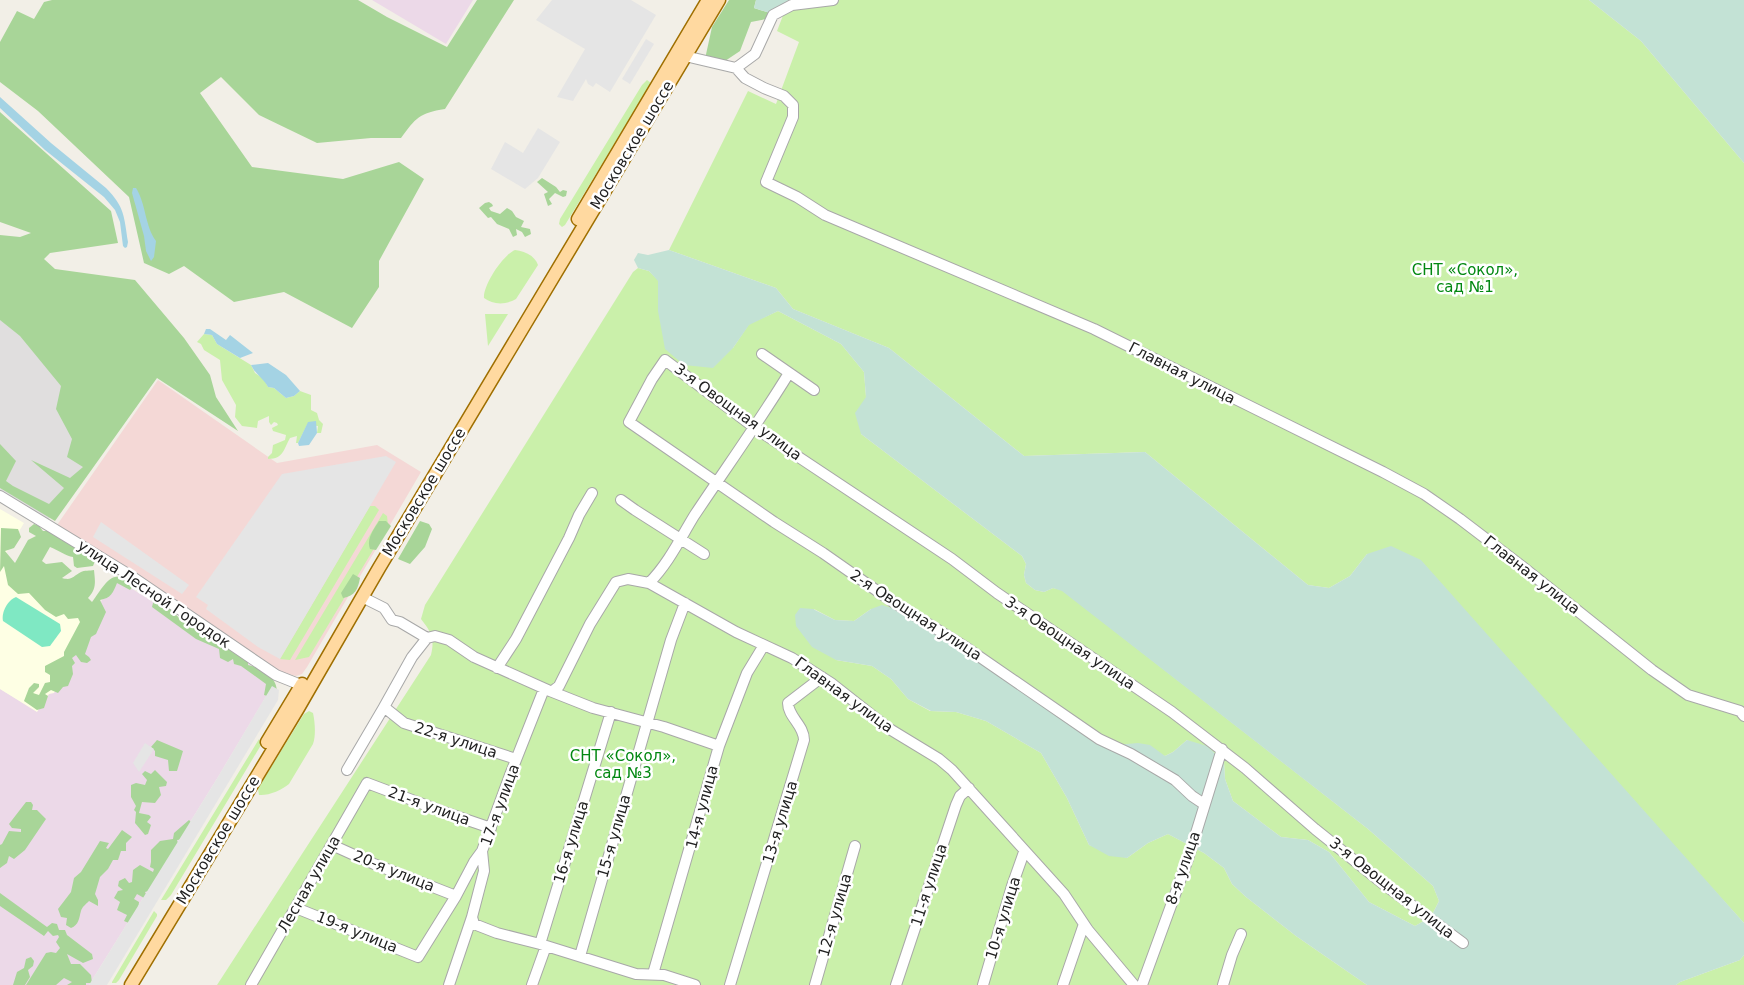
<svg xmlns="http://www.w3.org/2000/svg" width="1744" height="985" font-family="'DejaVu Sans',sans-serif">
<rect width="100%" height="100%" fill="#f2efe7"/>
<path fill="#e0dede" d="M0,288L120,421L48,520L0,491Z"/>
<path fill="#f4d8d6" d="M158,380L277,463L377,445L421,472L307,667L302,674L296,676L280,672L140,576L57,525Z"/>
<path fill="#ecd9e8" d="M372,0H473L446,44Z
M115,578L272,678L274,683L218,777L89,985H0V689L37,711Z"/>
<path fill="#feffe4" d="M0,509L24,523L2,560L95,611L68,662L72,664L54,693L49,694L37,712L0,689Z"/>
<path fill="#caf0aa" d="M789,0H1589L1641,41L1744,163V923L1682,855L1367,554L1350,576L1329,588L1308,585L1145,452L1024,456L889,348L793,309L776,288L669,250L748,91L776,104L799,42L777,31Z
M647,80L651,83L565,225L562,227L559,224L560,219L642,85Z
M515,250C525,251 535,256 538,265L516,299C506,305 493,305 484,298C483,285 503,255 515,250Z
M638,268L649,271L659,281L658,311L733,348L749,324L778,311L841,344L864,372L866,397L861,434L1022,556L1026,564L1024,575L1026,583L1035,590L1044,592L1053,588L1062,590L1368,829L1433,886L1439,901L1431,917L1415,926L1369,902L1329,852L1308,840L1281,837L1233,801L1225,779L1224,762L1187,740L1173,752L1165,756L1116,745L1096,744L919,617L871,609L854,621L835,620L814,609L836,660L872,666L891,679L908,699L930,711L956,712L986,721L1041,753L1067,798L1089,845L1127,858L1148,843L1168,834L1204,853L1224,868L1232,884L1246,897L1296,936L1367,985H217L431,655C435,638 431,632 421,619L425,605L633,272Z
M485,314H508L488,346Z
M204,334L212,335L217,344L251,365L255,373L264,379L268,387L274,388L286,398L294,396L300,391L311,395V410L317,413L319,420L323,424L321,433H317L318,426L307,425L298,443H296L297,436L290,438C284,448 284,459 268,459V457L272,453L273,445L285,440L286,435L273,431L272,428L278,425L277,423L274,422L271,425L269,422V416L258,421L257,428L242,426L235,417L236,405L222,380L220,360L204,350L201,344L197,342Z
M370,506H375L379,510L290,660L280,659Z
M383,513L387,516L388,525L309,657L295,660Z
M309,711L313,713C315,722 316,736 313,744L289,784C282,790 268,796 259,795L258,789L260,785L304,714Z
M259,739L261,745L171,895L166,900H161Z
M154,911L157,914V916L119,980L116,983H112V982Z
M1744,955V985H1676L1680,982L1740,960Z"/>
<path fill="#a8d598" d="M52,0H358L387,17L447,47L477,0H514L445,109C419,113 416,118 401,138H371L317,143L259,115L221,77L200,93L252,167L343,179L399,162L424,179L379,261V287L352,328L284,292L234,302L184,266L169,274L144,263L129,197L38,111L0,82V42L17,11L34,19L44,2Z
M729,0H756L754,8L770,13L766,19L751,22L740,51L722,63L705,59L712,27Z
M0,112L111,211L118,243L50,253L44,259L55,269L135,280L184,338L210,375L216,397L238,431L157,378L55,521L0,488V444L16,461L6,481L13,486L49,504L64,488L31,460L70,478L83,467L67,457L72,439L56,409L61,386L20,336L0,320V235L20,237L31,233L0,222Z
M542,178L556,187L560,192L563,190L567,191L566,196L563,197L555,193L549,199L552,204L548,206L544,194L548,192L537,182Z
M489,202L492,204L493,206L489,208L491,211L500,214L507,208L512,211L516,217L524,221L521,227L530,229L531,234L525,237L522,232L516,229L517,235L513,237L509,229L497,224L491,217L488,218L479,208L485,203Z
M379,521H386L391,526L376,550L370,549C366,539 374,529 379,521Z
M420,521L429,524L432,529L425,547L410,564L398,559Z
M34,524L39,526L43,531H48L90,553L95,561L93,566L77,568L74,566L73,557C66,556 58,550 50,547L42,561L46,564L62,562L72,571L62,578C72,581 73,576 81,572C84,570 90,571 94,570C95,581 97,589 88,598L92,602C98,595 108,574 119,577C124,579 130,583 134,585L130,590L117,583C113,593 111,598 100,600L106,612L96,634L91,637L85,654L89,657L91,660L87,663L81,662L76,655L72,658L75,663L72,666L73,674L68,686L63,687L58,693L51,690L45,694L48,696L44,708L37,710L24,701L29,688L34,683L39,684V687L33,693L39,695L45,683L50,682V675L45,672V666L64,656V652L80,622L78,618L68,619L64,614L56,617L45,610L29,593L18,594L8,585L4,566L0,572L1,528L18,529L21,537L14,548L5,551L15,563L28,540L36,536L29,532V528Z
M353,574L360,578C358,589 355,596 343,598L341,593Z
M156,597L168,600L177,616L191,624L201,625L248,655V665C265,669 279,678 277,697L274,698L264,695L266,684L241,666L234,664L233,659L228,662L220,658L219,649L196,639L152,607L154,599Z
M157,740L183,751L177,771H169L168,760L155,756V751L151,747Z
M155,770L167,782L166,786L159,787L161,795L155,803L142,802L139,813L149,815L151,817L147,822L151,825L148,834L145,835L135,823L136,812L134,810L136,806L131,797V785L136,783L145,785L147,780L142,774L145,771L151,774Z
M26,802H31L33,805L32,810H37L46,819L25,850L14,859L9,856L7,863L0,868V845L2,844L9,831L21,832V829L12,828L9,824Z
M189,820L194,825L185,839L177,840L179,846L152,890L145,892L147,896L144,898L137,894L134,899L139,902L138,911L131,924L124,921L127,915L117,910L120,902L114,898L118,891L123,890L118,886L119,881L125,878L129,883L132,882L133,870L140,865L153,872L154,869L150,867L151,862V850L160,841L173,839L174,833Z
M122,830L132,837L126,843V851H121L118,860H113L108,869L100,877L95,894L98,900V906L89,901C86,904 82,907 81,911C79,918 79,925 71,928L66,925L67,918L61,917L58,909L71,892L74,878L81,872L100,841L109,843L106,848L108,849Z
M0,893L47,927L52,923L57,924L59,930H65L67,935L92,954L93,959L83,963L67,954L71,964H80L91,975L92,983H86V985H67L72,982L64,978L56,985H26L46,953L51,952L56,953L60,948L56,942L59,937L58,935L53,936L48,931L44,936L0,906Z
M31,957L34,961L33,966L28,970L30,977L25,985H13L17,972L24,968L26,959Z"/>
<path fill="#c3e2d5" d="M756,0H789L770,13L754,8Z
M1589,0H1744V163L1641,41Z
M669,250L776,288L793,309L889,348L1024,456L1145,452L1308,585L1329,588L1350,576L1367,554L1391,546L1421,560L1744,923V955L1740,960L1680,982L1676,985H1367L1296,936L1246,897L1232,884L1224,868L1204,853L1168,834L1148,843L1127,858L1109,856L1089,845L1067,798L1041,753L986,721L956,712L931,711L908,699L891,679L872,666L836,660L812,647L796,626L795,615L800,608L813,609L835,620L854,621L871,609L882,605L919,617L1096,744L1116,745L1138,743L1150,745L1165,756L1173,752L1187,740L1207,746L1224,762L1225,779L1233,801L1281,837L1308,840L1329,852L1369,902L1415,926L1431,917L1439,901L1433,886L1368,829L1062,591L1053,588L1044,592L1035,590L1026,583L1024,575L1026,564L1022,556L861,434L855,413L866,397L864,372L841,344L778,311L749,325L733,348L713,368L684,365L665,349L658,311V281L649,271L638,268L634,260L638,253L648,255Z"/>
<path fill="#7fe8c3" d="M16,597L60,624L61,631L50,646L42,647L3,621C1,612 8,600 16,597Z"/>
<path fill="#e5e5e5" d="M552,0H631L656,15L610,92L596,83L593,87L588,84L586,79L573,101L557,97L585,49L536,20Z
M646,39L654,44L630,84L622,79Z
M538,128L560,142L538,178L525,189L491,169L505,142L523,153Z
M386,456L396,462L280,659L258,647L206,609L208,605L196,597L282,474Z
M101,522L189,585L182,594L93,537Z
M272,686L279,690L278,700L107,985H89L218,777Z
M145,743L154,749L139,772L133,763Z"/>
<path fill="#a4d3e4" d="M0,97L51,143L106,188C125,207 124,217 128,242L127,247L125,248L123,246L120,222L115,210L104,197L45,150L0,108Z
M133,188H136C146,204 145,226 156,241L154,257L151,261L146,251L144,236L132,193Z
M206,329H210L226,340L230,335L253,353L240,358L217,344L212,335L204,334Z
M268,363L286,375L300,391L294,396L286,398L274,388L268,387C263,378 255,374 251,365Z
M316,421L317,433L309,445L299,446L298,443L308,422Z"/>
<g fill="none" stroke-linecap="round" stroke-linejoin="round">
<defs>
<path id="minor" d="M685,56L736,68L745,78L764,88L784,96L793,105V117L766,182L797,197L825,215L1094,329L1383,472L1424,494L1460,519L1519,564L1652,670L1688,695L1740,711L1744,716
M736,68L755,54L773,15L792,5L833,0
M762,354L814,390
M0,496L128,574L276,675L301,685
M621,500L635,510L704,554
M649,583C668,564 680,539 694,516C726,468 759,422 789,373
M362,597L384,608L392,620L400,622L427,638L435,636L449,640L474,657L550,691L554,690L559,686L590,624L616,582L628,579L649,583L736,632L792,658L831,683L888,728L939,759L952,770L1064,894L1088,930L1134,985
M427,638L412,657L384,707L404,723L516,759
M497,668L516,639L569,538L579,515L592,493
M544,689L510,775L482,851L484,871L472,917L474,924L497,933L540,944L636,974L664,975L695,985
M550,691L593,708L664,727L719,746
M347,770L384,707
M1204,804L1192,796L1175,780L1131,754L1099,739L964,646L893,602L823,553L774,522L629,422L652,379L665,360L755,428L952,559L997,593L1172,712L1245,768L1315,829L1386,886L1463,943
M332,845L374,864L456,896
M296,908L418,957L456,896L474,862L482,851
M540,944L611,712
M580,956L671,640L685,603
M653,974L719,746L747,673L764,645
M251,985L367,783L444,812L491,828
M449,985L472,917
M532,985L546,946
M730,985L804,740C804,725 788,717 788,703L822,677
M815,985L855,846
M896,985L956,805L960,796L969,788
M983,985L1012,886L1024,852
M1063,985L1084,924
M1142,985L1188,859L1222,749
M1223,985L1232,955L1241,934"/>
<path id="major" d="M578,219L708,0
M267,742L302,684
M131,985L297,710L379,568L719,0"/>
</defs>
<use href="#minor" stroke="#a8a8a8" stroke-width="12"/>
<use href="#major" stroke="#9f6f00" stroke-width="15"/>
<use href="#minor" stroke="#fff" stroke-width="10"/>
<use href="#major" stroke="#ffd9a0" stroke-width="12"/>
</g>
<g text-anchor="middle" stroke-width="5" stroke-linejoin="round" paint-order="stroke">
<g font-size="15" fill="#212121" stroke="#fff">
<text transform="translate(632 145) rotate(-59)" y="5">Московское шоссе</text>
<text transform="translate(1182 373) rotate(27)" y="5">Главная улица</text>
<text transform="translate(738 412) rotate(36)" y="5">3-я Овощная улица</text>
<text transform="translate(424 492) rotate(-59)" y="5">Московское шоссе</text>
<text transform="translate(1532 575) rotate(38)" y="5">Главная улица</text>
<text transform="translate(154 594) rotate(34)" y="5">улица Лесной Городок</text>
<text transform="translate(916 615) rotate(33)" y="5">2-я Овощная улица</text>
<text transform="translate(1070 643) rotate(34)" y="5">3-я Овощная улица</text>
<text transform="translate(844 695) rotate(36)" y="5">Главная улица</text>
<text transform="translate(456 740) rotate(18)" y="5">22-я улица</text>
<text transform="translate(500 805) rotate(-70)" y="5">17-я улица</text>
<text transform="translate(429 806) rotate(20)" y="5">21-я улица</text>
<text transform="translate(702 807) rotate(-75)" y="5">14-я улица</text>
<text transform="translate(780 822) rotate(-73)" y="5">13-я улица</text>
<text transform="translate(614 836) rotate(-74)" y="5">15-я улица</text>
<text transform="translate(218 840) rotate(-59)" y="5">Московское шоссе</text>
<text transform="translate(571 842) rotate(-73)" y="5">16-я улица</text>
<text transform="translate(1183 868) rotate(-71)" y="5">8-я улица</text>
<text transform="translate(394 871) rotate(22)" y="5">20-я улица</text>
<text transform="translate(309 884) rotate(-60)" y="5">Лесная улица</text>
<text transform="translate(929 885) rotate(-72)" y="5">11-я улица</text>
<text transform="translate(1392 888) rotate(38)" y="5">3-я Овощная улица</text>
<text transform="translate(835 915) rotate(-74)" y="5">12-я улица</text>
<text transform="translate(1003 918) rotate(-73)" y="5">10-я улица</text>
<text transform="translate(357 932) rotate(22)" y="5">19-я улица</text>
</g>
<g font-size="15" fill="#028811" stroke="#fff">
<text x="1465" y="275">СНТ «Сокол»,<tspan x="1465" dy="17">сад №1</tspan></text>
<text x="623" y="761">СНТ «Сокол»,<tspan x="623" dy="17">сад №3</tspan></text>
</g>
</g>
</svg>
